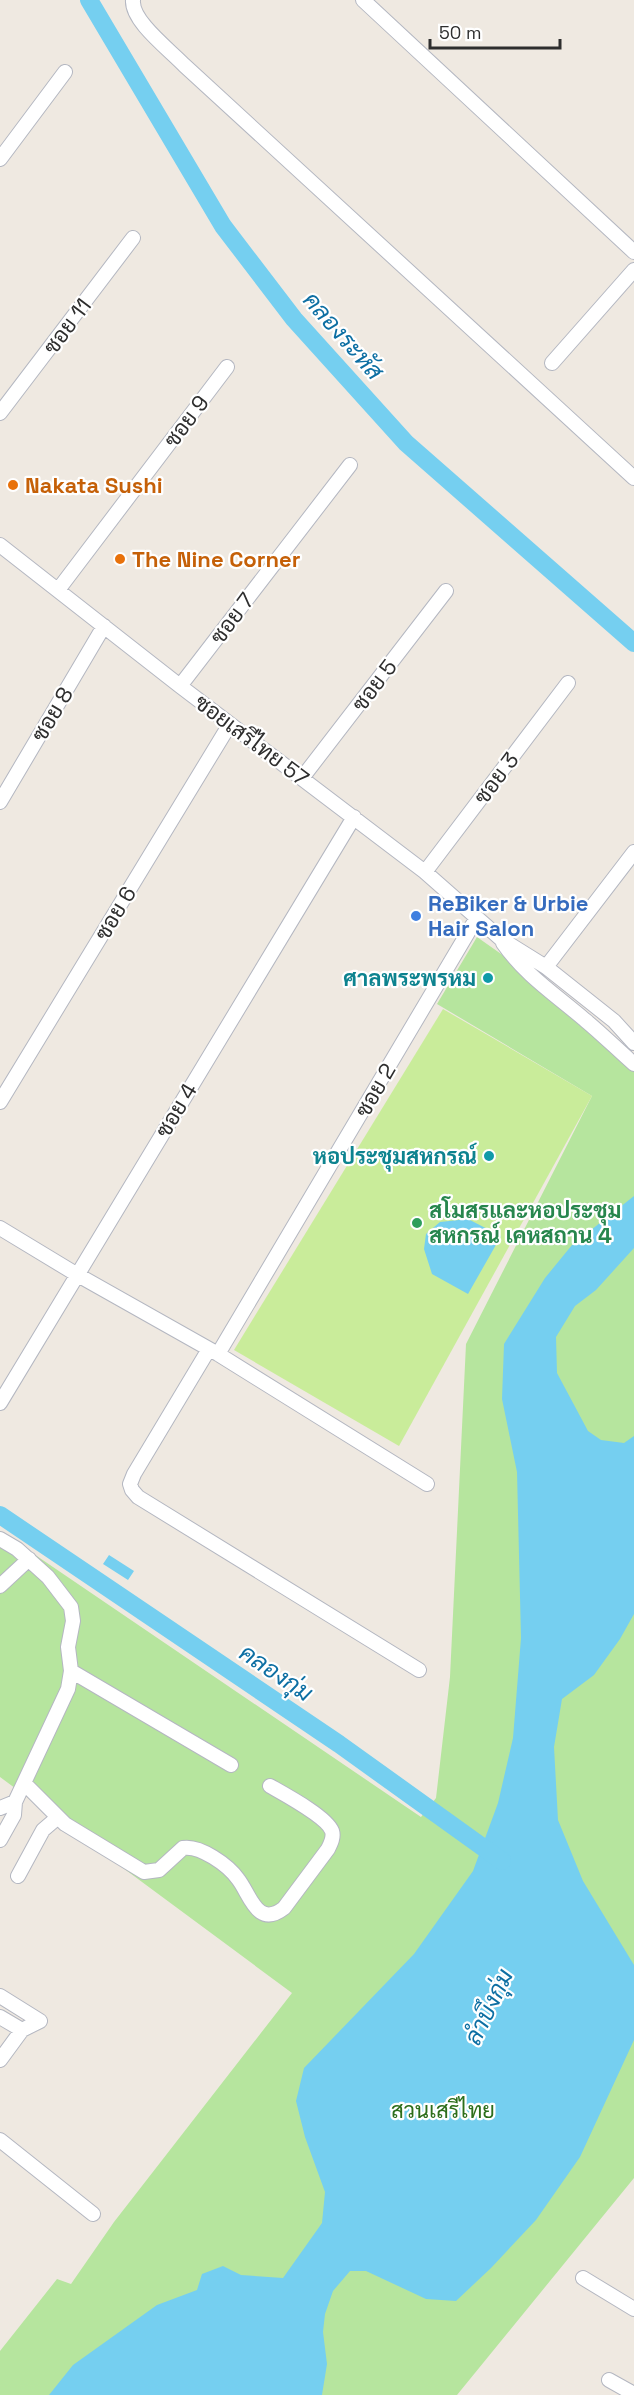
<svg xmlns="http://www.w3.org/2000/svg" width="634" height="2395" font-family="'Space Grotesk',Sarabun,sans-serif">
<rect width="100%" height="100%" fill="#efe9e1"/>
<path fill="#b6e59e" d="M477,937L571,1003L634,1055V2178L457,2395H0V2351L57,2279L71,2284L114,2222L292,1993L0,1777V1531L421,1817L436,1798L450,1677L466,1344L592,1096L437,1004Z"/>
<path fill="#c9ec9a" d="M443,1009L592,1096L399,1446L234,1350Z"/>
<path fill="#75cff0" d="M634,1196V1248L596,1290L575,1306L556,1337L557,1373L588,1431L601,1440L624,1443L634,1436V1614L620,1639L594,1675L562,1699L554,1747L558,1820L583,1881L634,1965V2040L580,2157L536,2220L491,2268L456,2301L426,2299L366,2271H350L333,2291L325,2314L323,2332L327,2364L322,2395H49L73,2365L157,2305L197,2290L202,2274L223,2266L241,2275L283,2278L322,2223L325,2192L305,2137L296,2101L304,2068L414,1954L473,1871L498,1803L513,1738L521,1638L517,1472L502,1399L504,1344L545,1278L572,1245Z
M468,1219L501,1236L468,1294L432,1274L424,1249L426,1234L440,1222Z
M109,1555L134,1571L128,1580L103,1564Z"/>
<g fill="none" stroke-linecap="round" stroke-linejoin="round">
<path stroke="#75cff0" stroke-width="18" d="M89,0L223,226L294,319L406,443L634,643
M0,1515L339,1744L502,1861"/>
<defs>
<path id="minor" d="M133,0C131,21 170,50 184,65L634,478
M363,0L634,252
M0,159L65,72
M552,363L634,270
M0,413L133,238
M0,545L180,686L425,872L501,939L546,967L614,1021L634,1043
M58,590L227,367
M180,686L350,465
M302,778L446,591
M0,802L104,626
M425,872L568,683
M503,943C525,975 556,995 585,1020C602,1034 618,1050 634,1064
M546,967L634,852
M0,1102L230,724
M0,1228L76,1274L218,1354L427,1484
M209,1349L134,1474L130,1484L132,1490L138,1497L419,1670
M218,1354L476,919
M0,1403L354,817
M0,1539L17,1549L48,1577L71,1607L73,1621L68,1647L71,1671L68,1689L15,1802L14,1815L0,1840
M0,1586L29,1559
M71,1671L231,1765
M24,1783L65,1824L144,1872L159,1870L183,1848C200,1845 228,1865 238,1879C250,1894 257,1929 284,1908L328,1849C331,1843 334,1837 332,1831C327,1817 284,1794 270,1786
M0,1808L15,1802
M18,1876L43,1830L57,1818
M0,1996L40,2021
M0,2017L22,2030
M0,2060L22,2030L40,2021
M0,2140L93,2214
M583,2278L634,2309
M609,2380L634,2394"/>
</defs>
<use href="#minor" stroke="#b4b7c1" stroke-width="16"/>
<use href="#minor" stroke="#fff" stroke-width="14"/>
</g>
<g fill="#e8710a" stroke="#fff" stroke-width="2">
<circle cx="13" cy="485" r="6"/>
<circle cx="120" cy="559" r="6"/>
</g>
<circle fill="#3f7fe0" stroke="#fff" stroke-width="2" cx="416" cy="916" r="6"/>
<g fill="#0f9aa8" stroke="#fff" stroke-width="2">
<circle cx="488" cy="978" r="6"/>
<circle cx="489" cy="1156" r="6"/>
</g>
<circle fill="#2e9e5b" stroke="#fff" stroke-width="2" cx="417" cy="1223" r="6"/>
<g text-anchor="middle" stroke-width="4.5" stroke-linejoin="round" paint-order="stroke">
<g font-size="22" fill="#2e2e2e" stroke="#fff">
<text transform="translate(67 326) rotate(-53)" y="8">ซอย 11</text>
<text transform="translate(186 421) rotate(-53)" y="8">ซอย 9</text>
<text transform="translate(232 618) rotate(-53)" y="8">ซอย 7</text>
<text transform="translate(374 685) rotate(-53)" y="8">ซอย 5</text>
<text transform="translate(52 714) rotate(-59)" y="8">ซอย 8</text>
<text transform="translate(252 740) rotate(37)" y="8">ซอยเสรีไทย 57</text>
<text transform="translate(496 778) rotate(-53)" y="8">ซอย 3</text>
<text transform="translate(115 913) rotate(-59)" y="8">ซอย 6</text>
<text transform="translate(375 1090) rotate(-60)" y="8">ซอย 2</text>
<text transform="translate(176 1110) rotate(-59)" y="8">ซอย 4</text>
</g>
<g font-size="22" font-weight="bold" fill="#c56008" stroke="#fff" text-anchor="start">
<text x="25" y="493">Nakata Sushi</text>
<text x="132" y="567">The Nine Corner</text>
</g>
<g font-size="22" font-weight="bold" fill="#366cbe" stroke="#fff" text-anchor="start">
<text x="428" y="911">ReBiker &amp; Urbie<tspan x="428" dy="25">Hair Salon</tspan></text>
</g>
<g font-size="22" font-weight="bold" fill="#0d838f" stroke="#fff" text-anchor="end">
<text x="476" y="986">ศาลพระพรหม</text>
<text x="477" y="1164">หอประชุมสหกรณ์</text>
</g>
<g font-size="22" font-weight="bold" fill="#27864d" stroke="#fff" text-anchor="start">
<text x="429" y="1218">สโมสรและหอประชุม<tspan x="429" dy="25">สหกรณ์ เคหสถาน 4</tspan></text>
</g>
<g font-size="22" fill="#2c6e1b" stroke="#fff">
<text x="443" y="2118">สวนเสรีไทย</text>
</g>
<g font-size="24" font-style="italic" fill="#0d6fa3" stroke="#fff">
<text transform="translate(343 336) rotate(49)" y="8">คลองระหัส</text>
<text transform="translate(276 1673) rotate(34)" y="8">คลองกุ่ม</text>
<text transform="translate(489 2007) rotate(-64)" y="8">ลำบึงกุ่ม</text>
</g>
</g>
<path d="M430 39v9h130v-9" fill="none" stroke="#2e2e2e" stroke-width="3"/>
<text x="439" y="39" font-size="18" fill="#2e2e2e" stroke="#ffffff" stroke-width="4.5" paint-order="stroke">50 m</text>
</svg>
